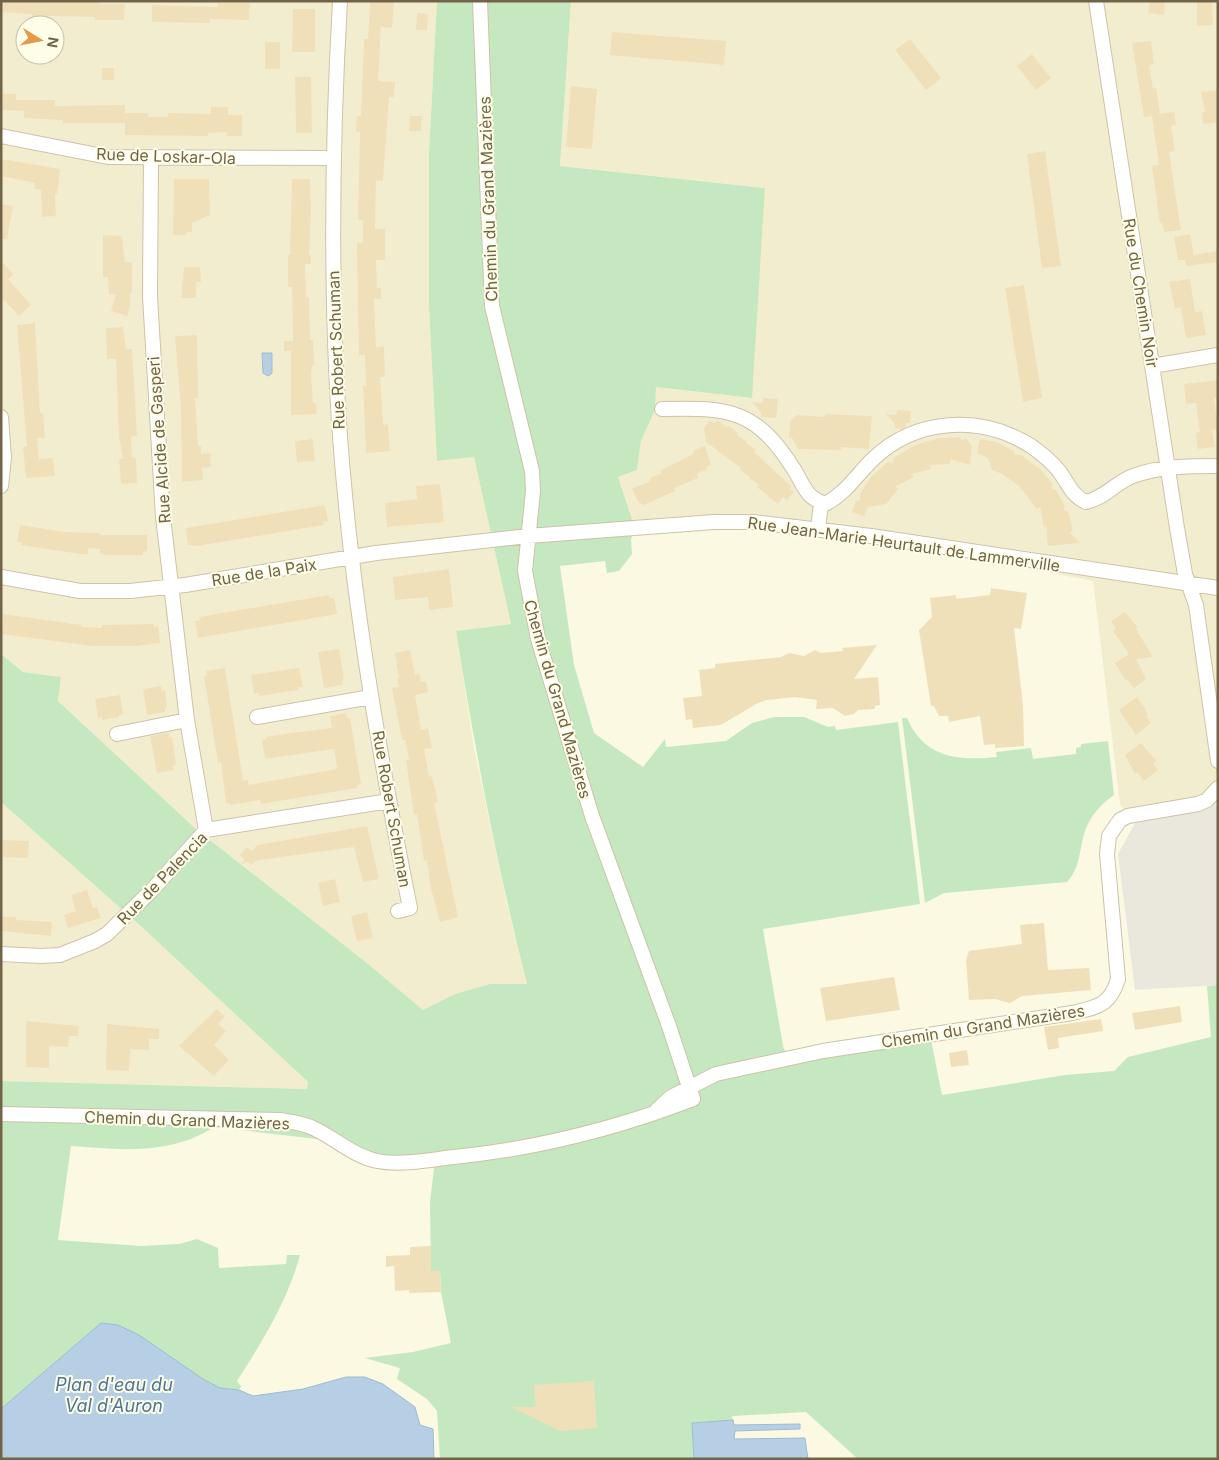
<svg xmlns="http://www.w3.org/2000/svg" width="1219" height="1460" font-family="Inter,sans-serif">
<rect width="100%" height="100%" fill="#fbf9e2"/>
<path fill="#f3edd0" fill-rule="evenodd" d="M1,1H437L429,152V308L437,461L474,457L511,624L456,631L474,748L507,905L527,984H490L455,994L424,1011L367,963L197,830L58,701L61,677L23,672L1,654ZM25,25H55V55H25Z
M571,1H1218V803L1135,823L1120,804L1093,581L741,514L635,528L618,477L637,470L641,441L655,410L656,387L751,398L765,188L560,166Z
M1,802L145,930L308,1082V1089L1,1081Z"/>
<path fill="#eae7dd" d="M1218,803V985L1135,990L1118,854L1135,823Z"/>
<path fill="#c5e8c1" d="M437,1H571L560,166L765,188L752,398L656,387L655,410L641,441L637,470L618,477L635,528L631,539L632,554L619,571L607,573L605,561L560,566L574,665L594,733L643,767L665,739L666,747L726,741L752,723L774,717H804L828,727L835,726L836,730L898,722L920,904L763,929L783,1046L788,1058L930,1035L942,1095L1065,1075L1114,1071L1128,1057L1211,1037L1207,986L1218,985V1459H858L806,1412L732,1416L733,1420L692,1423L694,1459H440L437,1411L427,1399L397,1379L400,1368L365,1358L413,1352L451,1343L441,1292L440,1271H431L430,1202L435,1160L394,1162L335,1141L214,1127C171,1155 121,1150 71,1146L58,1240L141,1246L179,1244L197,1239L218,1248L219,1268L286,1264L287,1255H300C288,1300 262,1342 237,1381L241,1386L239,1390L220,1388L101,1323L1,1409V1081L307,1089L308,1082L145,930L1,802V654L23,672L61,677L58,701L197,830L367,963L423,1010L455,994L490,984H527C497,867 475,750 456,631L511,624L474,457L437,461L429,308V152Z
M902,718H907C924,758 958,761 997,757L996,752L1031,748L1033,759L1076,754V748L1081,747V744L1108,741L1114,795C1101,804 1091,815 1085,831C1079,849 1081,867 1067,882L944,893L925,903Z"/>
<path fill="#b7cfe4" stroke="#9ebbd5" d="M272,353V373L268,376L263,373L262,353Z
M101,1323L118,1325L139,1335L203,1379L220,1388L239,1390L253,1396L303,1389L346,1377H365L383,1384L415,1407L420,1425L433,1429L434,1459H1V1409Z
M733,1420L734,1425L800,1424V1429L735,1431L734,1439L805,1438L808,1459H694L692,1423Z"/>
<path fill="#f0e0ba" d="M1,1H95L101,4H125L124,20H95V17L48,16V25H32V14L1,12Z
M370,1H394L392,28L381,27L378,81L395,82L394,97H389L383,181L376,180L375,229H385V260H376L377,288H381V299H374L376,347L384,346L385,377H380L383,425L388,424L390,451L366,453L363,386H366L365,355H359L357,254V243H363V220H358L360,132H356L357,116H361L364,39H368Z
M1150,1H1165L1164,15L1148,13Z
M1197,1H1212L1213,25L1197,26Z
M218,3H250L249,20L210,19V23L152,22V5L218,7Z
M293,9H315V52H292Z
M417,13L428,14L427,30H416Z
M612,32L726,41L724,65L610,55Z
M910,39L941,78L926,90L895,50Z
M1151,41L1154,64L1149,65L1153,89L1156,88L1160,114L1174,112L1176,125L1171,126L1175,151L1169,152L1181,230L1164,232L1162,223H1160L1152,166L1159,165L1152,116L1144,117L1132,43Z
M265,42H280V69H265Z
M1032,54L1051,78L1036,90L1017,66Z
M102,68H114V80H102Z
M295,77H311L312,133H296Z
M571,86L597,89L592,149L566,147Z
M1218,90V122L1203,124L1202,113L1205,112L1201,92Z
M1,94H16V100H55V106L125,105V113H148V117H168V113L211,114V107H228V115H242V136H227V132L208,133V136L125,135V123H63V120L24,118V111L1,110Z
M410,116H422L421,131H409Z
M1045,151L1061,266L1042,268L1027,154Z
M1,159L60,169L57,194H55L56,216L42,217L41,190L34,189L35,183L1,176Z
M174,179H209L210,215L192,223V232H186V235H173Z
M292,179H310L311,212L309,255H311V264H305L306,297H309L310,340H313L314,365H312L311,375L313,403H316L317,414L291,415V351H284V341H293L292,287H288V255H290Z
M1,204L13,206L7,239H1Z
M1190,234L1194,255L1218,251V262L1186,266L1185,260H1178L1174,237Z
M103,235L122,236L125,262H132V293H130V306L127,316L111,311L116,294H109L108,277H103Z
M1,261L13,274L8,279L31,305L19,316L1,297Z
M184,267H200L201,282H196V298H181Z
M1190,279L1195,312L1202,311L1206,335L1186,338L1181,307L1175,308L1169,282Z
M1024,285L1042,398L1023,402L1005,288Z
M35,323L40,413H43L45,438H37L39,459L53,458L55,476L26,478L23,447H27L17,325Z
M123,327L126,349H132L137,436H131L132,458H136L137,483L121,484L119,459H123L119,437L116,359H107L106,328Z
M197,335L198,398H195L198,446H201V454L210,453L211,467L202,468L203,480L182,482L181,407L175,336Z
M1218,380V397L1214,398L1218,429L1212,430L1215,447L1198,449L1196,433L1200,432L1196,403L1186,404L1184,384Z
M763,398L778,399L776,418L761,417V413L752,402L763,403Z
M897,410L911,411L910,423H906V427L902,429L895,428V424L886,414L896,415Z
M825,414L872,416L869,449L841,447V450L798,449L792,438H789L790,421L798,415L825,417Z
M710,420L715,423L717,420L727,427L729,426L738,433L737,435L747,442L746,443L756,450L754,452L791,486L789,489L794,492L787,500L783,497L778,504L757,487L759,485L749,478L750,477L740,470L741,468L706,442L704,428Z
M959,437L962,440L966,438L972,446L970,465L950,459V464L930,465L931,469L912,474L914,477L896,486L898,489L886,504L868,507L864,516L852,512L856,501L860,500V494L871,477L888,462L893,463L894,458L915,445L939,438Z
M313,439L315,461L297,462L295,441Z
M980,439L997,442L1014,451L1015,455H1021L1040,469L1053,484L1051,488L1056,490L1065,506L1063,510L1068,512L1073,530L1070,533L1080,543L1048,546L1046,526L1044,527L1040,507L1037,509L1019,486L1002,474L992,470L988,458L977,453Z
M705,446L711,465L706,467L707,470L697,473L698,478L674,488L675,491L644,505L638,502L632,488L649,482L651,477L661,474L662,470L693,454L694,450Z
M440,484L444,522L387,527L385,503L417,499L416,486Z
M325,505L328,521L323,522L324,525L198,546L188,545L186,528Z
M20,525L64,532L100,533V535H147V551L143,552V555H110L100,554V549L88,548V554H80L21,545L22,542H17Z
M449,569L453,607L429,610L428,597L395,600L393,577Z
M991,588L1027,593L1021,629L1014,628L1023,705L1024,746L995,748V744L984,745L980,716L949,722L948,716H939L934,706H931L919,630L932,617L930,598L956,595V599L990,595Z
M329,595L330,598H334L337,614L198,638L195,621L200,620L199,617Z
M1125,612L1138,628L1136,629L1153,657L1136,659L1146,679L1134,688L1128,680L1126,681L1115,663L1129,654L1113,631L1116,629L1111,621Z
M3,614L82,625L81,627L102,628V625L153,624L154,627L158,626L160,643L137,646H93L1,634Z
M877,645L854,679L878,677L880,705L875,706V709L858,710L854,714L845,716L833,708L816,709L817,700L795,697L767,700L756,704L721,725L693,728L692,719L686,720L683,698L702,696L699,670L715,668V664L781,657L789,653L804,656L815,650L821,653L843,651L842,648Z
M339,649L344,679L342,680L343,685L324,688L318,652Z
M410,650L415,675L419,674L421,682L426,681L428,692L415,695L421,730L428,728L432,748L424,749L429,777L432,776L438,802L434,803L458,917L440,922L431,889L427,860L424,861L417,814L414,815L406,760H409L405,740H402L392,688L399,687L397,678H399L395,653Z
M225,668L243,781L248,780L249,785L337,769L334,749L265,759L262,740L266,739V737L291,733L332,728L330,716L346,713L347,718H350L361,784L357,785V788L261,804L260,800L230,805V803H226L221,762L218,763L217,756L204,676H207L206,671Z
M299,668L303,687H298V690L259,696V693L254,694L251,675Z
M161,686L162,691L165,690L167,707L165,708V712L147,715L143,689Z
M120,695L123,714L119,715V717L102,720V717L98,718L95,699Z
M1137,697L1145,709L1148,715L1146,716L1151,723L1136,735L1119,710Z
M169,733L170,738L172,737L176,765H173L174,770L157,773L150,736Z
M1141,743L1156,761L1153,764L1158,770L1144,781L1137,772L1135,774L1125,755Z
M367,826L379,879L363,882L354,847L267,859L255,861L251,865L248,862L241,864L245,860L240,855L247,847L252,851L257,845Z
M2,840L29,841L28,858L2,857Z
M335,879L340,902L323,906L318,883Z
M87,890L93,908L97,907L101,918L68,928L64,915L76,911L71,895Z
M367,912L373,938L357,941L351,916Z
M1,917H16V920L52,922L51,936L1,931Z
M1044,923L1048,970L1089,968L1091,990L1022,996L1010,1003L995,999L969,1000L966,960L969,951L1022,944L1020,925Z
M894,977L900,1010L826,1021L820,988Z
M1180,1006L1182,1022L1135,1030L1132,1013Z
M217,1009L225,1017L218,1024L226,1031L214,1045L229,1060L214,1076L179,1046Z
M1101,1019L1103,1031L1058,1038L1059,1048L1048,1050L1044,1027Z
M26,1021L79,1026L78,1036H69L68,1047L49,1046V1068L26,1067Z
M107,1024L159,1029V1039H149V1050L130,1049L129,1071L106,1070Z
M967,1050L969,1065L951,1067L949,1053Z
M431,1246V1271H440L441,1292L409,1293V1290L395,1291L394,1266L386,1267V1256L410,1255V1247Z
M594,1381L597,1428L560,1431L511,1407H536L534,1385Z"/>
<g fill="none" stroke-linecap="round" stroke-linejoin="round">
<defs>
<path id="street" d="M340,1C332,142 330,282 339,423C350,586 378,749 410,908L398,911
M1096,1L1177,528L1185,574L1196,605L1218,761
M1,136L108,157L333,158
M151,158L150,296L163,517L187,720L206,830
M1152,366L1218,355
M662,409C730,407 757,410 795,471C805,488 806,497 825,504C845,494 856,476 872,460C915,418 980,414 1031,446C1041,453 1051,461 1059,471C1068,483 1072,496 1086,502C1105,498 1116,482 1133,476C1160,466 1190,466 1218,466
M1,417L4,458L1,486
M818,529L821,503
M1,577L80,591H130L185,585L376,553L528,536L714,522H753L871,536L1218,588
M257,717L371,697
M117,734L187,720
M1,954L41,956L60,955L95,941L107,934L152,890L206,830L389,801
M657,1110L671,1097L716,1074L823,1051L1072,1013C1097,1007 1110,1006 1118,979L1107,854L1109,836L1120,820L1128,816L1198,804L1207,800L1218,788
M1,1114L280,1120C291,1122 303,1123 313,1128C335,1138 353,1156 377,1161C398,1165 424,1161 445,1158C530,1150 613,1130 693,1099L669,1026L592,816L538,639L525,571L533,491L532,471L492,306L480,1"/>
</defs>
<use href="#street" stroke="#ccc3a9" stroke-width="16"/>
<use href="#street" stroke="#fff" stroke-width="14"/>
</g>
<g text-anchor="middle" stroke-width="4" stroke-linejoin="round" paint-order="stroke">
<g font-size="16" fill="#726449" stroke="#fefde7">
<text transform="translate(166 156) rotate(2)" y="6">Rue de Loskar-Ola</text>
<text transform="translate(488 199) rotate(-92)" y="6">Chemin du Grand Mazières</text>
<text transform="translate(1141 293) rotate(81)" y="6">Rue du Chemin Noir</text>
<text transform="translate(336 350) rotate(-92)" y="6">Rue Robert Schuman</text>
<text transform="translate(159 440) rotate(-94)" y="6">Rue Alcide de Gasperi</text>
<text transform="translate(904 544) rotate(8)" y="6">Rue Jean-Marie Heurtault de Lammerville</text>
<text transform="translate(264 572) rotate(-9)" y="6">Rue de la Paix</text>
<text transform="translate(558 699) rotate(74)" y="6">Chemin du Grand Mazières</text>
<text transform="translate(392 809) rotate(80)" y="6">Rue Robert Schuman</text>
<text transform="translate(162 878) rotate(-46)" y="6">Rue de Palencia</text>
<text transform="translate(983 1026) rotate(-9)" y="6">Chemin du Grand Mazières</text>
<text transform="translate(187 1120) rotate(2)" y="6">Chemin du Grand Mazières</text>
</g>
<g font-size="18" font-style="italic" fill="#4d7599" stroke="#fefde7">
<text x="114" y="1391">Plan d'eau du<tspan x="114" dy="21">Val d'Auron</tspan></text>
</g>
</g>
<rect width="1219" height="1460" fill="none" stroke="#726449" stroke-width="5"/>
<g transform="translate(40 40) rotate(100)"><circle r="24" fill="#fefde7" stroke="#c6c0a8"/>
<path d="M0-4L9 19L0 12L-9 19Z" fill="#e29b4a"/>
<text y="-8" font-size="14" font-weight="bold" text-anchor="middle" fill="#726449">N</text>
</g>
</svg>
